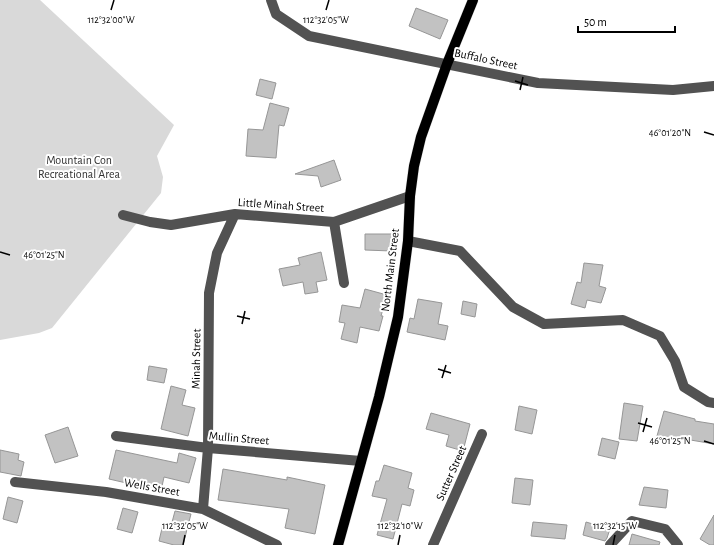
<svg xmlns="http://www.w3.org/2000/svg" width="714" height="545" font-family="'Alegreya Sans',sans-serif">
<rect width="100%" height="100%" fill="#fff"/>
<path fill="#d9d9d9" d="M0,0H40L174,125L157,156L163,177L161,193L52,328L39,333L0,340Z"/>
<path fill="#c2c2c2" stroke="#969696" d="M416,8L448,20L440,39L409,26Z
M260,79L276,83L272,99L256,95Z
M270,103L289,108L284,126L279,125L276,158L246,156L248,129L263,130Z
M334,160L341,180L321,187L318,176L295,174Z
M365,234H392V251L365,250Z
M321,252L327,280L316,282L318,292L305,294L303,282L283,286L279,269L300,265L298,258Z
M584,263L603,265L599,286L606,288L601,303L587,300L585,308L571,304L577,282L581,283Z
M365,289L387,295L381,316H383L379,331L360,327L357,343L341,339L345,323L339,322L342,305L360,308Z
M418,299L442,303L438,324L448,326L445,340L407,332L410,318L414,319Z
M463,301L477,304L475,317L461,314Z
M149,366L167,369L164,383L147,380Z
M171,386L186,390L182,405L195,408L188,436L161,429Z
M624,403L643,406L637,441L619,439Z
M519,406L537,410L532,434L515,430Z
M664,411L695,419V421L714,424V444L673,437V440L657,436Z
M431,413L470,424L463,451L446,446L449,435L426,429Z
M68,427L78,456L55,463L45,435Z
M602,438L619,442L615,459L598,455Z
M0,450L19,454L18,460L24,462L21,476L0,472Z
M116,450L177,463L179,453L196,458L189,483L164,477L161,491L109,479Z
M384,465L412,473L408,488L414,490L410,506L402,504L393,539L377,535L387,499L372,496L376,481H379Z
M223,469L287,480V477L325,485L315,534L285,528L289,509L218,500Z
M515,478L533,480L530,505L512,503Z
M644,487L668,490L666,508L639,505Z
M8,497L23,501L17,523L3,519Z
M123,508L138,512L132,533L117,529Z
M175,511L191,514L183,545H174L159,541L163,524L171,526Z
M714,515V545H710L700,539Z
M533,522L567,525L565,539L531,536Z
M586,522L610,529L607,538L605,541L583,535Z
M632,534L660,542L659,545H629Z"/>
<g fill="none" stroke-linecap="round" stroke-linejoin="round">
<defs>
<path id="major" d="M338,545L379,397L398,317L408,241L410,196L414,166L421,137L447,64L473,0"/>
</defs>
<use href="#major" stroke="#dbdbdb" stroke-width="11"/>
<path stroke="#525252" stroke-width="10" d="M271,0L276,14L309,36L538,83L673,90L714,86
M123,215L150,222L171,225L235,214L334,222L410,196
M334,222L344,283
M408,241L460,251L513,307L544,324L623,320L660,336L675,361L684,387L708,402L714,403
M116,436L208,448L361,461
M15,482L106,492L203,509L277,545
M203,509L208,448L209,293L217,253L235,214
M433,545L482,434
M610,545L632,521L665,529L678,545"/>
<use href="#major" stroke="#000" stroke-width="10"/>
</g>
<path fill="none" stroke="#000" stroke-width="1.5" d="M111,10L114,0M326,10L329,0M515,81L528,85M520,90L523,77M704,132L714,135M0,252L10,255M237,316L250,319M242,324L245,311M438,369L451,373M442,378L446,365M638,423L652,427M643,432L647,418M704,441L714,444M183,545L185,535M398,545L400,535M613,545L615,535"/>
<g text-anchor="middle" stroke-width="4" stroke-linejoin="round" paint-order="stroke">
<g font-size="12" fill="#000" stroke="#fff">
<text transform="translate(486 59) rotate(12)" y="4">Buffalo Street</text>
<text transform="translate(281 205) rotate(4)" y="4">Little Minah Street</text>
<text transform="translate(390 270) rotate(-83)" y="4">North Main Street</text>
<text transform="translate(196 359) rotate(-89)" y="4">Minah Street</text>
<text transform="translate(239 438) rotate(5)" y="4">Mullin Street</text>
<text transform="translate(451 473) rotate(-66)" y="4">Sutter Street</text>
<text transform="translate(152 487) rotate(10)" y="4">Wells Street</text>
</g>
<g font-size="12" fill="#303030" stroke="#fff">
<text x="79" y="164">Mountain Con<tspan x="79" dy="14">Recreational Area</tspan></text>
</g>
</g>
<g font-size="10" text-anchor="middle" fill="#000" stroke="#fff" stroke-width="4" stroke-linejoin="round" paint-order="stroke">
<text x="111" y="23">112°32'00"W</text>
<text x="326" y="23">112°32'05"W</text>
<text x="670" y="136">46°01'20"N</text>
<text x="44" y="258">46°01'25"N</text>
<text x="670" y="444">46°01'25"N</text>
<text x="185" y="529">112°32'05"W</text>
<text x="400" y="529">112°32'10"W</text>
<text x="615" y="529">112°32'15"W</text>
</g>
<path d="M578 26v6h97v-6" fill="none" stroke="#000000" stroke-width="2"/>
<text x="584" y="26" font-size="12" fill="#000000" stroke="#ffffff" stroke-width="3" paint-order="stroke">50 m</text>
</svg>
